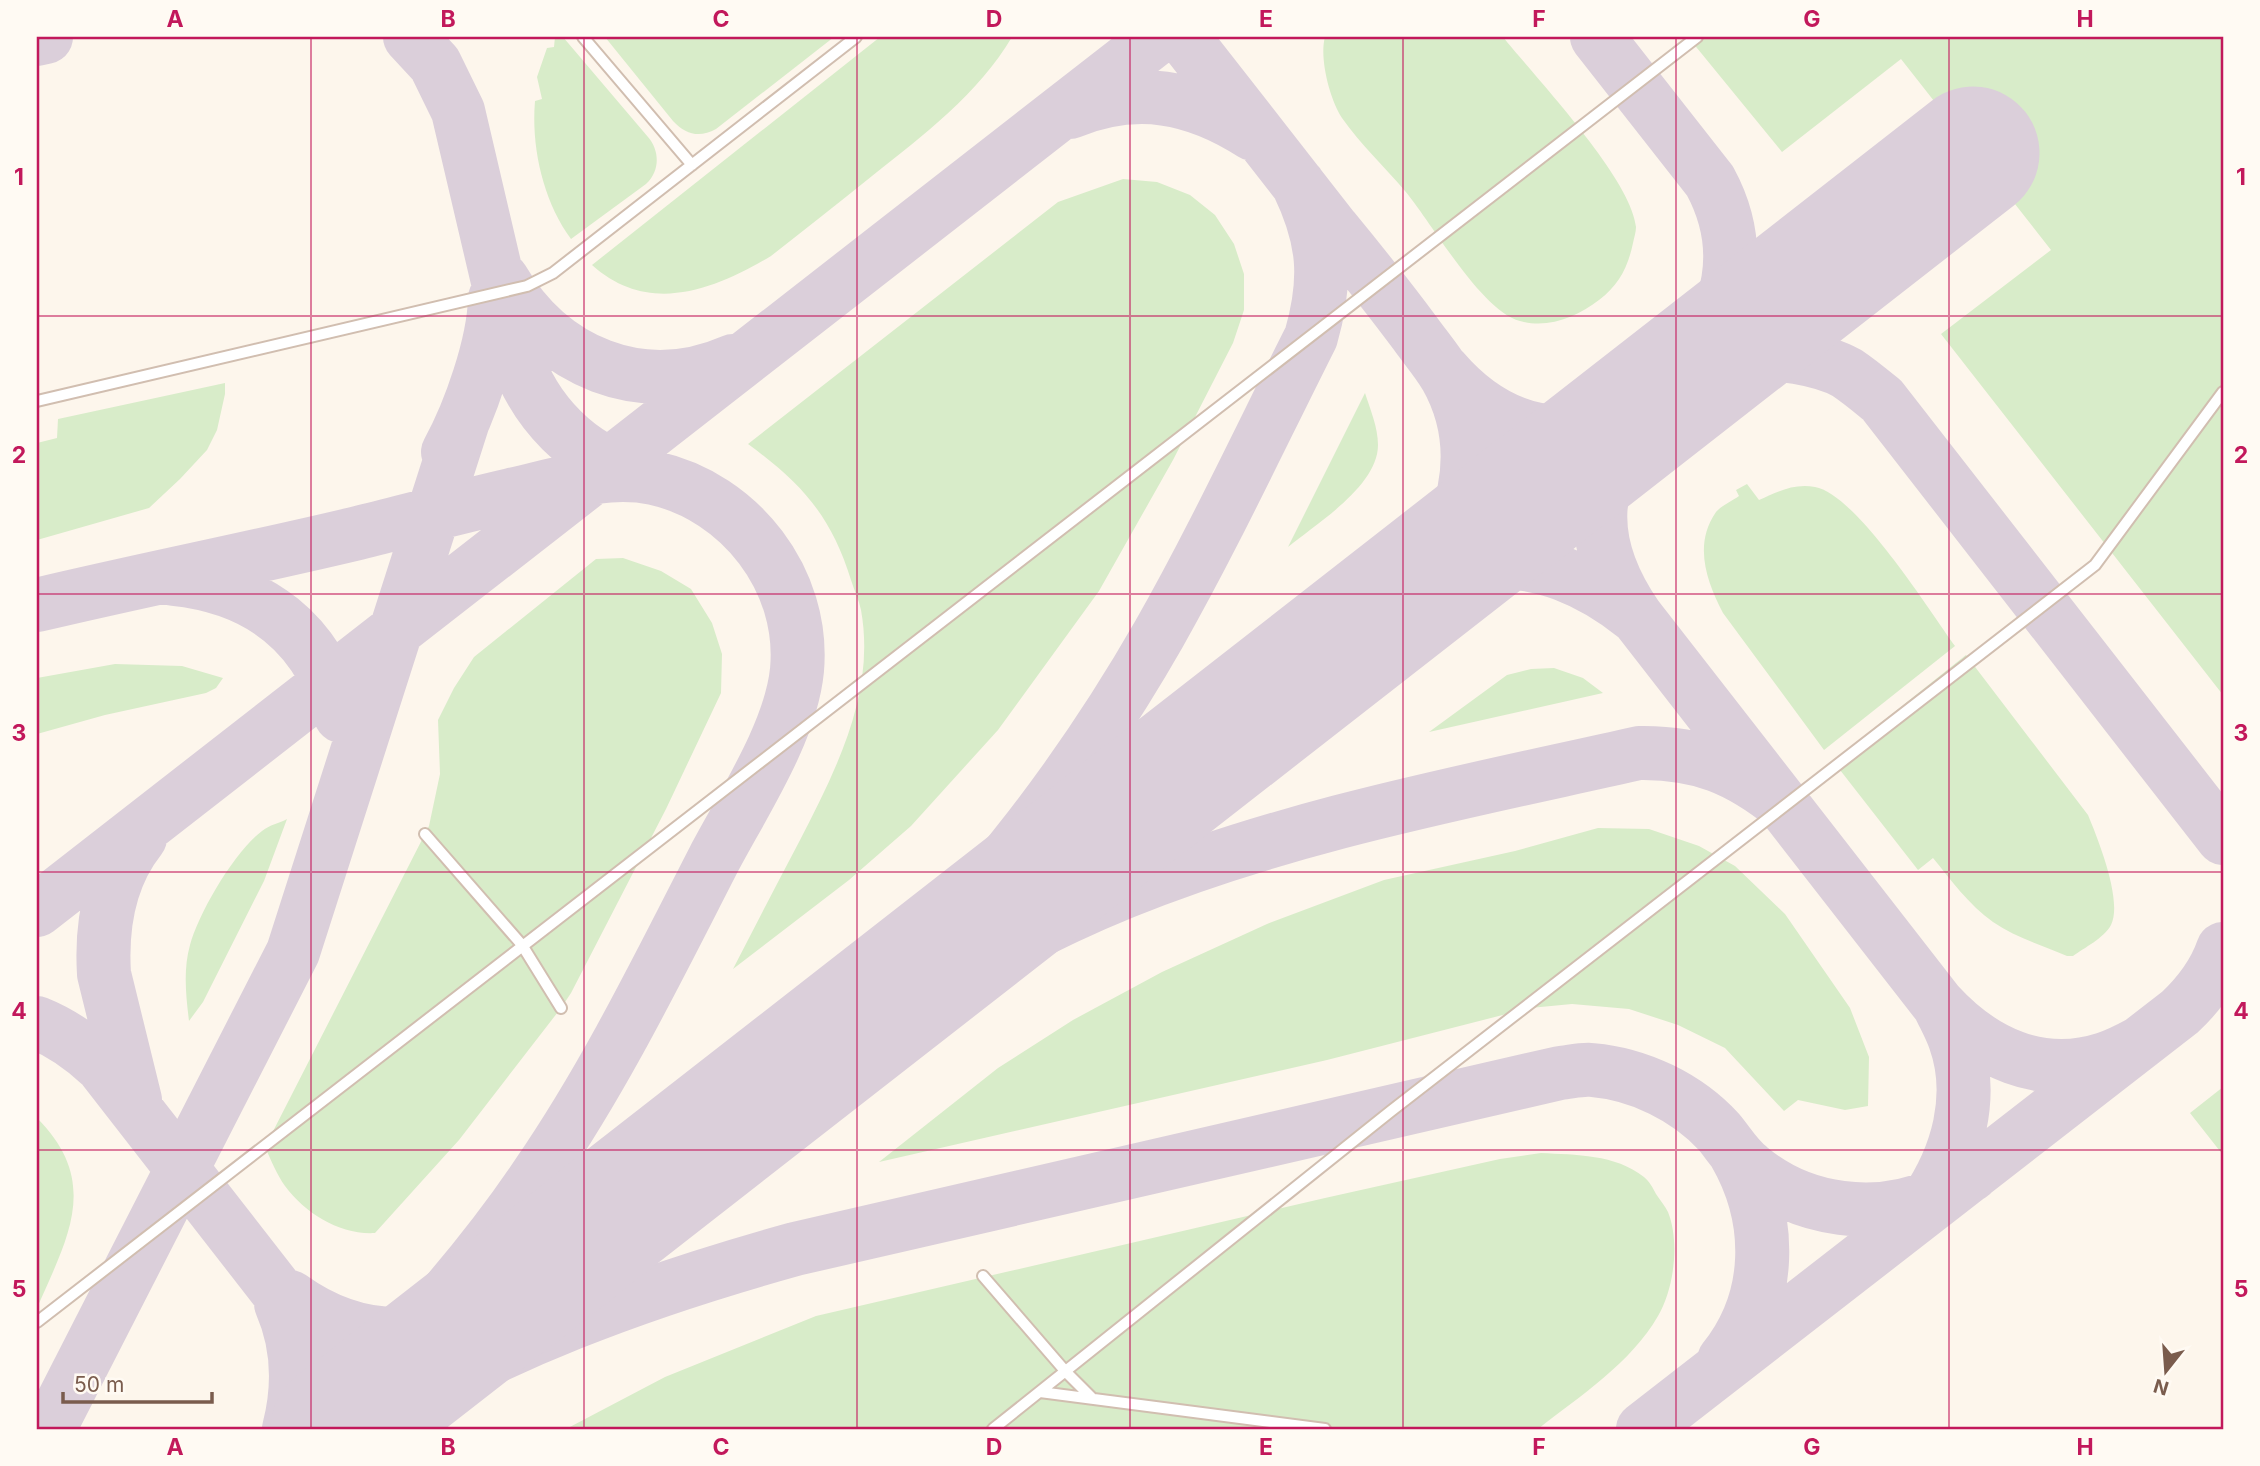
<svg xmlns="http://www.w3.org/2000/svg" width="2260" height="1466" font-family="Inter,sans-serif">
<rect width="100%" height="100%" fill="#fdf6ec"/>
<path fill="#d8ecc9" d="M555,37H563L648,137C660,151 660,171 646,184L571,239C543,201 531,147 535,101L542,99L537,77L547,48L554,47Z
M605,37H834L716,129C700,138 686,135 673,121Z
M880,37H1012C978,94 924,135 872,176C839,203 805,229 771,256C714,290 649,316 592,265Z
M1325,37H1503C1536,78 1631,178 1636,227C1636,232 1634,238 1633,243C1628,267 1619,285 1599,300C1577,317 1548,329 1520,321C1481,311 1432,223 1405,191C1385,167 1360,144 1342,118C1330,100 1319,58 1325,37Z
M1688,37H2223V695L1941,334L2051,250L1901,59L1782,152Z
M1123,179L1157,182L1190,195L1215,215L1234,244L1244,274V310L1233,343L1173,460L1099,591L998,730L911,826L849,880L733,969C755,926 777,884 799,842C836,770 876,693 861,610C859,600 854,590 851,580C831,515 801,483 748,444L1058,202Z
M225,383V394L217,430L207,450L180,479L149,508L37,540V443L57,438L58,419Z
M1365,393C1370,409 1378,427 1378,445C1378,486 1316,524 1288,547Z
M1747,484L1759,500C1777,492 1794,483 1815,487C1856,494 1929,610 1955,646L1824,750L1723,613C1707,582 1693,545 1716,512C1721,506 1732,501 1739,496L1736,490Z
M623,558L661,571L691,589L712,623L722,654L721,693L666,809L571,993L561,1008L459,1140L375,1233C340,1235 306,1214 285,1186C277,1175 271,1160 265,1147L429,826L440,774L438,720L454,688L474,657L596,559Z
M1966,655L2088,815C2098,839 2123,901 2111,925C2104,938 2084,948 2073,956H2067C2043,946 2015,937 1993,922C1969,905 1951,880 1933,858L1918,870L1833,761Z
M115,664L182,666L223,678L216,688L206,693L105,715L37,734V678Z
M1554,668L1583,678L1603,693L1429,732L1507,675L1531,669Z
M287,819L264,881L203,1002L189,1021C186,996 183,970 190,945C199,912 235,851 262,831C269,825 280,823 287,819Z
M1598,828L1649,829L1699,846L1735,866L1785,914L1850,1008L1869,1057L1868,1106L1845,1110L1798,1100L1784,1111L1725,1048L1678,1025L1629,1009L1572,1004L1530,1008L1327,1060L879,1162L998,1068L1073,1020L1162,972L1267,924L1384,880L1515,851Z
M2223,1087V1155L2190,1113Z
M37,1118C101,1182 68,1237 37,1308Z
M1541,1153C1576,1155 1615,1154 1644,1177C1649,1181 1653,1188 1656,1194C1660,1200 1665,1206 1668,1212C1680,1242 1674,1289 1658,1316C1631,1363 1580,1396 1538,1429H566L665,1377L816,1316L1325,1198L1500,1159Z"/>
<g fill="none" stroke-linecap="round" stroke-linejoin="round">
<path stroke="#dbcfda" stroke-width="54" d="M410,37L435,64L458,111L515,354C534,412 579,459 639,475
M1183,37C1233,101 1283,165 1333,229C1361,263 1389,298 1415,333C1425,347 1437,361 1446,376C1488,450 1465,537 1408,594
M1597,37L1710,181C1748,251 1728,311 1688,375
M37,39L46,37
M1070,112C1136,85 1194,96 1253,134
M502,279C551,362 641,401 733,361
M1443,370C1498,434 1570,451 1645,411
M1688,375C1706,367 1725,358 1745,355C1773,351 1822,359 1847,373C1859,381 1871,391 1882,400L2223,838
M1645,411C1588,480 1586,543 1636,616L1938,1004C1982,1052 2040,1080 2105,1059C2117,1055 2129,1049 2140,1043
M448,452C470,412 494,344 495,298
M174,579C260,588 318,633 341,716
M1411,593C1433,582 1456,570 1481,565C1536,554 1594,583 1635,616
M37,605C142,580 249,559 354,534C406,521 459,507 511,495C557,485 606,468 654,478C740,497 805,580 797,670C791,732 743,804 714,859C659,966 606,1075 538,1174C476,1267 400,1347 324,1429
M37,910L1158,37
M874,1000C986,895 1083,767 1159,634C1214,537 1261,436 1311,337C1328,278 1324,238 1298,184
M37,1023C62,1033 83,1048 102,1066L380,1423
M808,1062C910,1000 1013,937 1124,892C1289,825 1465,792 1639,753C1699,752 1739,769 1785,806
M135,1100L104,974C101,925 109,877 140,838
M1925,1204C1958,1156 1975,1096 1955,1040C1951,1028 1944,1016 1939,1005
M290,1297C355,1344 424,1346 494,1307
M281,1304C299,1345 300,1386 289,1429
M1724,1360C1773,1299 1773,1219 1735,1153
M49,1429L293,952L463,421
M361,1429C494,1345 644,1291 795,1249L1560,1073C1570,1072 1582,1069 1592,1070C1639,1074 1687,1097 1719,1132C1729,1144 1737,1158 1750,1168C1802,1212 1878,1222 1940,1193C1951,1188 1962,1180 1972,1174
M1643,1429L2180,1012C2199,994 2214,975 2223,949"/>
<path stroke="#dbcfda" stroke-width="133" d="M337,1429L1973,153"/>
<defs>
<path id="service" d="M583,37L692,165
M37,401L527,286L553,273L856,37
M425,834L522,945L561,1008
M983,1276L1066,1372L1093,1399
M37,1322L1697,37
M1040,1392L1325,1429
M993,1429L1391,1111L2095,565L2223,392"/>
</defs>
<use href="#service" stroke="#d1beb0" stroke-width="14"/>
<use href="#service" stroke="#fff" stroke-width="10"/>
</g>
<path fill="none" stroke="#c2185b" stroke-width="2" stroke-opacity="0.55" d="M311,37V1429M584,37V1429M857,37V1429M1130,37V1429M1403,37V1429M1676,37V1429M1949,37V1429M37,316H2223M37,594H2223M37,872H2223M37,1150H2223"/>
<rect width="2260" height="1466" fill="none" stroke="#fffaf3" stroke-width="77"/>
<g transform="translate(2166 1371) rotate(197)" stroke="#fffaf3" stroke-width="5" paint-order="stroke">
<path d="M0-5L12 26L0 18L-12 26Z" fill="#7a5c4d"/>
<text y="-10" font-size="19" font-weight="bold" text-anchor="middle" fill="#7a5c4d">N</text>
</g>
<path d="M63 1392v10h149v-10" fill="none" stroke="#7a5c4d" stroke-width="3.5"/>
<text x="74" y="1392" font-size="21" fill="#7a5c4d" stroke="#fffaf3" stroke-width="5" paint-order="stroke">50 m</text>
<rect x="38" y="38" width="2184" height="1390" fill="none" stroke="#c2185b" stroke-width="2.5"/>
<g font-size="23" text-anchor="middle" font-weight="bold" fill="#c2185b">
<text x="175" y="27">A</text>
<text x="448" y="27">B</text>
<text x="721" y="27">C</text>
<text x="994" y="27">D</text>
<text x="1266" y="27">E</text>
<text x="1539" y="27">F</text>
<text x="1812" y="27">G</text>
<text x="2085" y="27">H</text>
<text x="19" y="185">1</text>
<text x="2241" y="185">1</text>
<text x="19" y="463">2</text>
<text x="2241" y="463">2</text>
<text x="19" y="741">3</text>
<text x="2241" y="741">3</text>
<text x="19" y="1019">4</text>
<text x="2241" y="1019">4</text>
<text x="19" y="1297">5</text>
<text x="2241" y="1297">5</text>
<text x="175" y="1455">A</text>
<text x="448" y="1455">B</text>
<text x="721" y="1455">C</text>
<text x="994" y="1455">D</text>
<text x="1266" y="1455">E</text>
<text x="1539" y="1455">F</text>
<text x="1812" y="1455">G</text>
<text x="2085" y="1455">H</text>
</g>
</svg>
